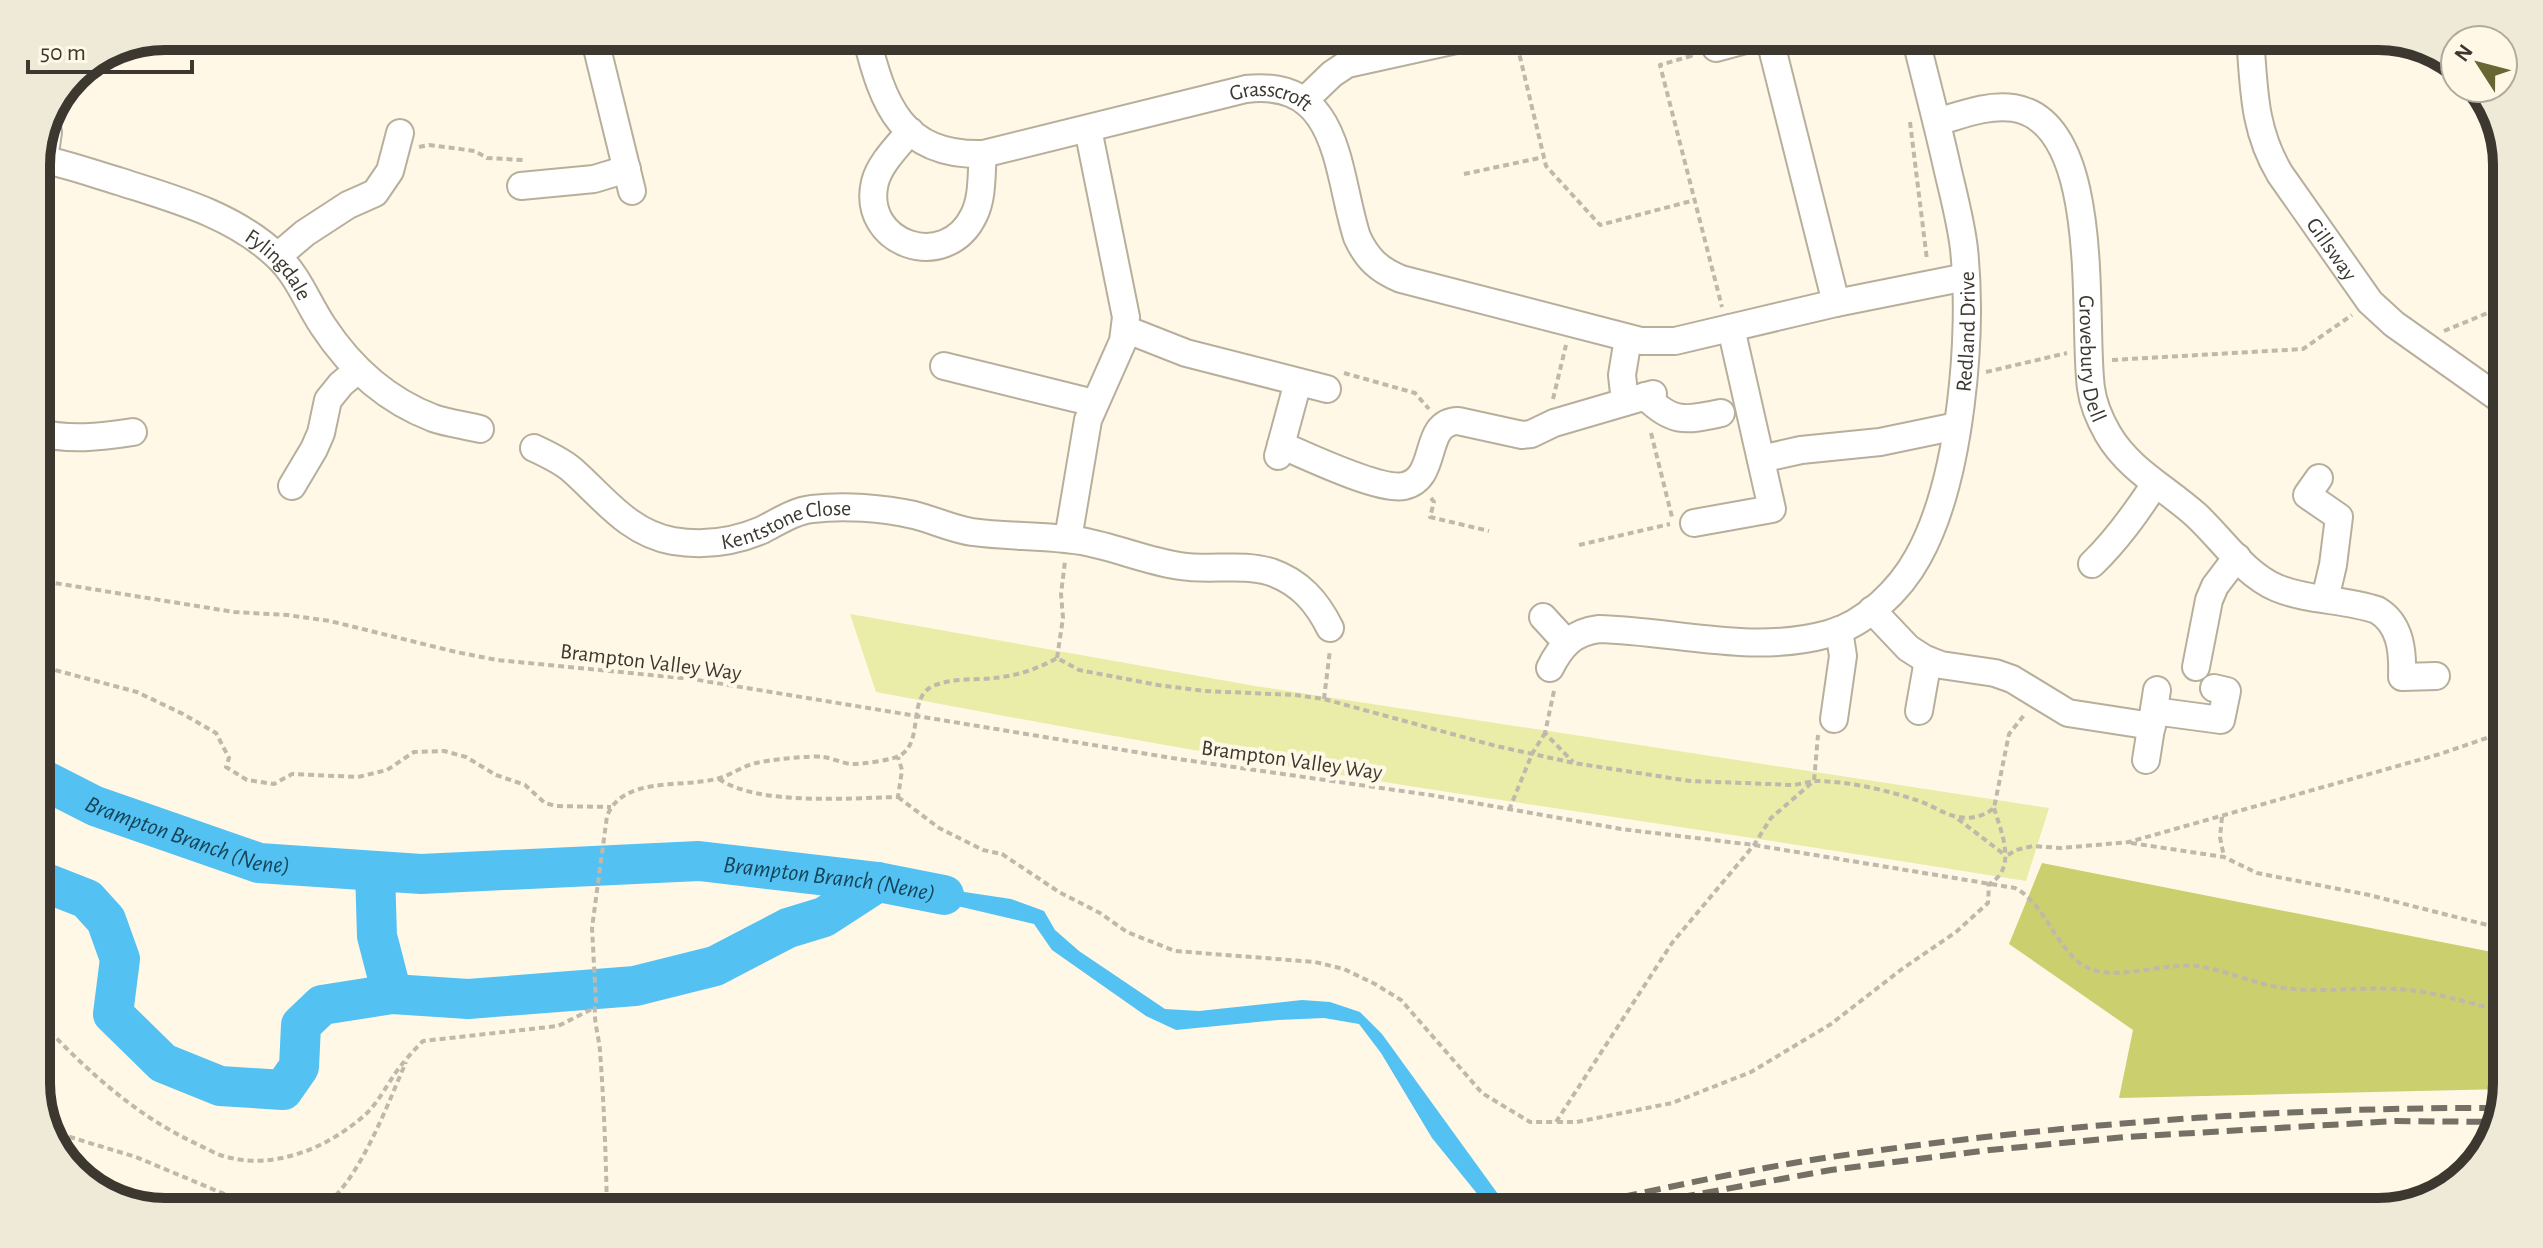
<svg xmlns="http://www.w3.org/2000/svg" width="2543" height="1248" font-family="'Alegreya Sans',sans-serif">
<rect width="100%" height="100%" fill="#fff8e7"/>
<path fill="#e9eda8" d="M850,614L1255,686L2049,808L2026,881C1829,849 1632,820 1435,790C1248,761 1062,727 876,692Z"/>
<path fill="#cbcf6e" d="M2042,863L2507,955L2506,1089L2119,1098L2133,1030L2009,944Z"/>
<path fill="#53c1f1" d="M898,882L1011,899L1044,911L1055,930L1079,951L1165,1009L1199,1011L1302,1000L1330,1002L1360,1012L1382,1034L1511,1212H1492L1432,1138L1381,1053L1359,1024L1324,1018L1278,1020L1176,1030L1146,1016L1052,950L1034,924L919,897L891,898L874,895Z"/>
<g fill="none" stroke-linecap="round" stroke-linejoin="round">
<g stroke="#53c1f1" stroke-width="40">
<path id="s1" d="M36,776L95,806L259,863L421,874L699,861L878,882L944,895"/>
<path d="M375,871L377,936L392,994L468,999L635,986L715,966L788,928L824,917L878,882"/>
<path d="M36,879L87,899L106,920L120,959L113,1014L163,1063L220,1086L283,1090L299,1067L301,1025L322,1005L392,994"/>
</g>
<defs>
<g id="minor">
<path d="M594,36L632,191"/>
<path id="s2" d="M866,36C883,104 901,156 983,154L1246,89C1341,78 1336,172 1357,237C1367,259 1379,270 1401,279L1641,341H1675L1836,303L1966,277"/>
<path d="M1769,36L1836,303"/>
<path id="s3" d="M2250,36C2254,87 2253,129 2280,174L2370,302L2394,324L2507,404"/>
<path d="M1716,48L1760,36"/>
<path d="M1305,100L1332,74L1347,64L1474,36"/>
<path id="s4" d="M1937,122C1961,115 1988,104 2014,108C2104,123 2082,323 2091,388C2093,404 2100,420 2108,434C2129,470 2166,488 2196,515C2222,539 2244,574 2277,588C2309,601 2345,599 2377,610C2401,624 2403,652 2402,677L2436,676"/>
<path d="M910,131C898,146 880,163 875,182C860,244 946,274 974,215C983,197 981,174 983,154"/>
<path id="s5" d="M36,158C64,163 91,173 118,181C174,199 232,214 276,255C298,275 307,302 323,326C350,367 386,400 433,418C447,423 464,425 480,429"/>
<path d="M44,160L48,132"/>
<path d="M521,186L594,179L627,169"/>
<path d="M278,256L305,233L348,205L375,193L390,171L400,133"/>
<path d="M1125,329L1186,353L1327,389"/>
<path d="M944,366L1094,403"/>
<path d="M1645,396C1672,423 1685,421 1721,413"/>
<path d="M1625,402L1622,375L1628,338"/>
<path d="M36,432C69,441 101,437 133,432"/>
<path d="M1281,445C1307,456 1379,491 1404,486C1440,478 1421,422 1458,421L1522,435L1531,434L1554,423L1653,394"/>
<path id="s6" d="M534,448C547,454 560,460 571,469C603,497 628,533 673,541C703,546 734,542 762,530C778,522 794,511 812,509C844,505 883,508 914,515C934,520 952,529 972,532C1008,537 1045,535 1081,541C1115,547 1146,561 1180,566C1210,571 1242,563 1271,572C1300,582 1317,602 1330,628"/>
<path d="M1278,456L1298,382"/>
<path d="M1761,459L1801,450L1880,442L1957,426"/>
<path d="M2319,478L2307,495L2339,517L2333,565L2325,599"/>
<path d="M292,486L314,449L321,433L328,400L341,384L358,370"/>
<path d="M1694,523L1772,509L1731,328"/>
<path d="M1068,539L1088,420L1123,341L1126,317L1088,129"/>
<path d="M2092,564C2117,540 2136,513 2155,484"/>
<path d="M1872,610L1908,648L1925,659L1941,665L1995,673L2012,679L2068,713L2152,726"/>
<path d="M1543,617L1566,642"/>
<path d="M2196,667L2209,600L2215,586L2237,557"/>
<path id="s7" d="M1550,668C1561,646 1573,632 1599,629C1675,631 1752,655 1828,634C1865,624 1900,590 1918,557C1961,480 1973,335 1964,249C1961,223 1954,197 1948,171C1938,126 1926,81 1915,36"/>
<path d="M1919,711L1928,660"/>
<path d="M2154,711L2221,720L2227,691L2214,688"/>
<path d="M1834,719L1843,656L1839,630"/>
<path d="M2146,760L2157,690"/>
</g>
</defs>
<use href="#minor" stroke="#b7af9b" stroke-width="30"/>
<path stroke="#bfb9ab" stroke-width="4" stroke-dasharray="6 4" stroke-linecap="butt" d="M1515,36L1546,166L1600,225L1695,200
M1686,36L1691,56L1660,65L1722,307
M1910,122L1927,260
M419,147L429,145L475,151L487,158L523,160
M1464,174L1544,157
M2444,331L2507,305
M2112,360L2303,349L2352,315
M1986,372L2067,353
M1344,373L1415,393L1429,409
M1553,399L1566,345
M1651,433L1672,517
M1431,498L1434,502L1430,517L1489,531
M1579,545L1670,524
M36,580L234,612L287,615L330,621L456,652L497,660L692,679L1178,759L1430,795L1621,829L1754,845L2015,888C2046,903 2060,960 2093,970C2122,979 2164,963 2196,966C2226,970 2254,984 2284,988C2321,993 2357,987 2394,989C2432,990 2470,1004 2507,1012
M1057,658L1063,618L1061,594L1065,561
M36,665L137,692L183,714L216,733L229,758L226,767L247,780L274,784L292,774L358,777L387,770L414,752L444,751L466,757L496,775L525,785L545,803L556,806L611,807
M1554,691L1545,733L1573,762
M1324,699L1330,650
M719,779C759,806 849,798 898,797L902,770L898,757
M898,797L939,828L983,850L1002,854L1059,892L1100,913L1127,932L1175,951L1315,962L1344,969L1375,984L1401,1000L1482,1093L1530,1122H1556L1672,943L1754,845L1771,818L1814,781C1848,781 1887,790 1919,801C1931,805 1942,813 1954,816C1969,820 1983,817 1994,808L2009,734L2025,714
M1509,810L1532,754L1545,733
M2222,817L2220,837L2224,857
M1958,819L2005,855
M2131,843L2224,857L2257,873L2369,895L2507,930
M2008,855L2016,850L2033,846L2061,848L2129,842L2440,754L2507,731
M36,1017C84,1068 135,1116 199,1145C208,1149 217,1155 227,1157C276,1170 330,1147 367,1113C379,1101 388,1083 399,1068C406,1059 414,1050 423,1041L558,1026L594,1008
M1557,1122H1577L1672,1103L1751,1072L1831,1024L1902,969L1956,932L1988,903L1989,884C2018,868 2001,832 1994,808
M50,1131L136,1157L241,1201L282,1212
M311,1212C353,1201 389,1100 406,1062
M607,1212C606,1158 604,1105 600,1051C599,1036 592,1017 596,1002L592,928L607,816C623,776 681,788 716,779C730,776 742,766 756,763C768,760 812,755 823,757C833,758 843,764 853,764C863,764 893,760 901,755C924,740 907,698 933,686C951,678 975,680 994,678C1016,676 1038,669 1057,658L1079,670L1158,685L1205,691L1295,695L1324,699L1496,746L1574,763L1690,781L1794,785L1814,781L1818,735"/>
<use href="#minor" stroke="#fff" stroke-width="26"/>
<path stroke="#747065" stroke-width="6" stroke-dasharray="16 8" stroke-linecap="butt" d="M1632,1206L1831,1170L1990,1150L2125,1137L2396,1121L2498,1122
M1551,1212C1644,1193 1737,1171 1831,1157C2052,1125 2277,1107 2501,1108"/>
</g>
<g text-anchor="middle" stroke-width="8" stroke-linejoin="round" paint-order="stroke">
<g font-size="22" fill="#3c3830" stroke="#fff8e7">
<text dy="8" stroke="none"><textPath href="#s2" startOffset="482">Grasscroft</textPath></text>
<text dy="8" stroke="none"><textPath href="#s3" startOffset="234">Gillsway</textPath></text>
<text dy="8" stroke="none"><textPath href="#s5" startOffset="270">Fylingdale</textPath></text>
<text dy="8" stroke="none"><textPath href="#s7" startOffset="650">Redland Drive</textPath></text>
<text dy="8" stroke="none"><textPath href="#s4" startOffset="358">Grovebury Dell</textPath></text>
<text dy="8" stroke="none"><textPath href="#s6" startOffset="286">Kentstone Close</textPath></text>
<text transform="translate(651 661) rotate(7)" y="8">Brampton Valley Way</text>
<text transform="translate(1292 759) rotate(8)" y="8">Brampton Valley Way</text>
</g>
<g font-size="24" font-style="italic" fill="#154458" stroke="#fff8e7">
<text dy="8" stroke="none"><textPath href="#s1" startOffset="164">Brampton Branch (Nene)</textPath></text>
<text dy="8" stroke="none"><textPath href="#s1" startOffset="812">Brampton Branch (Nene)</textPath></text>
</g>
</g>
<path d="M0 0H2543V1248H0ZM165 50H2378A115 115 0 0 1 2493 165V1083A115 115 0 0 1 2378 1198H165A115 115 0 0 1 50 1083V165A115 115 0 0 1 165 50Z" fill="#efe9d8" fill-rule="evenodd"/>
<path fill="none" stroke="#3c3830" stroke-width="10" d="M165 50H2378A115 115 0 0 1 2493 165V1083A115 115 0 0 1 2378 1198H165A115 115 0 0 1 50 1083V165A115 115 0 0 1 165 50Z"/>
<g transform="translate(2479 64) rotate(306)"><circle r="38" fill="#fff8e7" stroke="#b1ab9e" stroke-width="2"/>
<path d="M0-6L14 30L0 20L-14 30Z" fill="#686632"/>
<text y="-12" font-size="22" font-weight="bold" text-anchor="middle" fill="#3c3830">N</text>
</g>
<path d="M28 60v12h164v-12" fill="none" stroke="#3c3830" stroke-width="4"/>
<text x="40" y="60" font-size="24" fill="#3c3830" stroke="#fff8e7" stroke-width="6" paint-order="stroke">50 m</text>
</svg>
